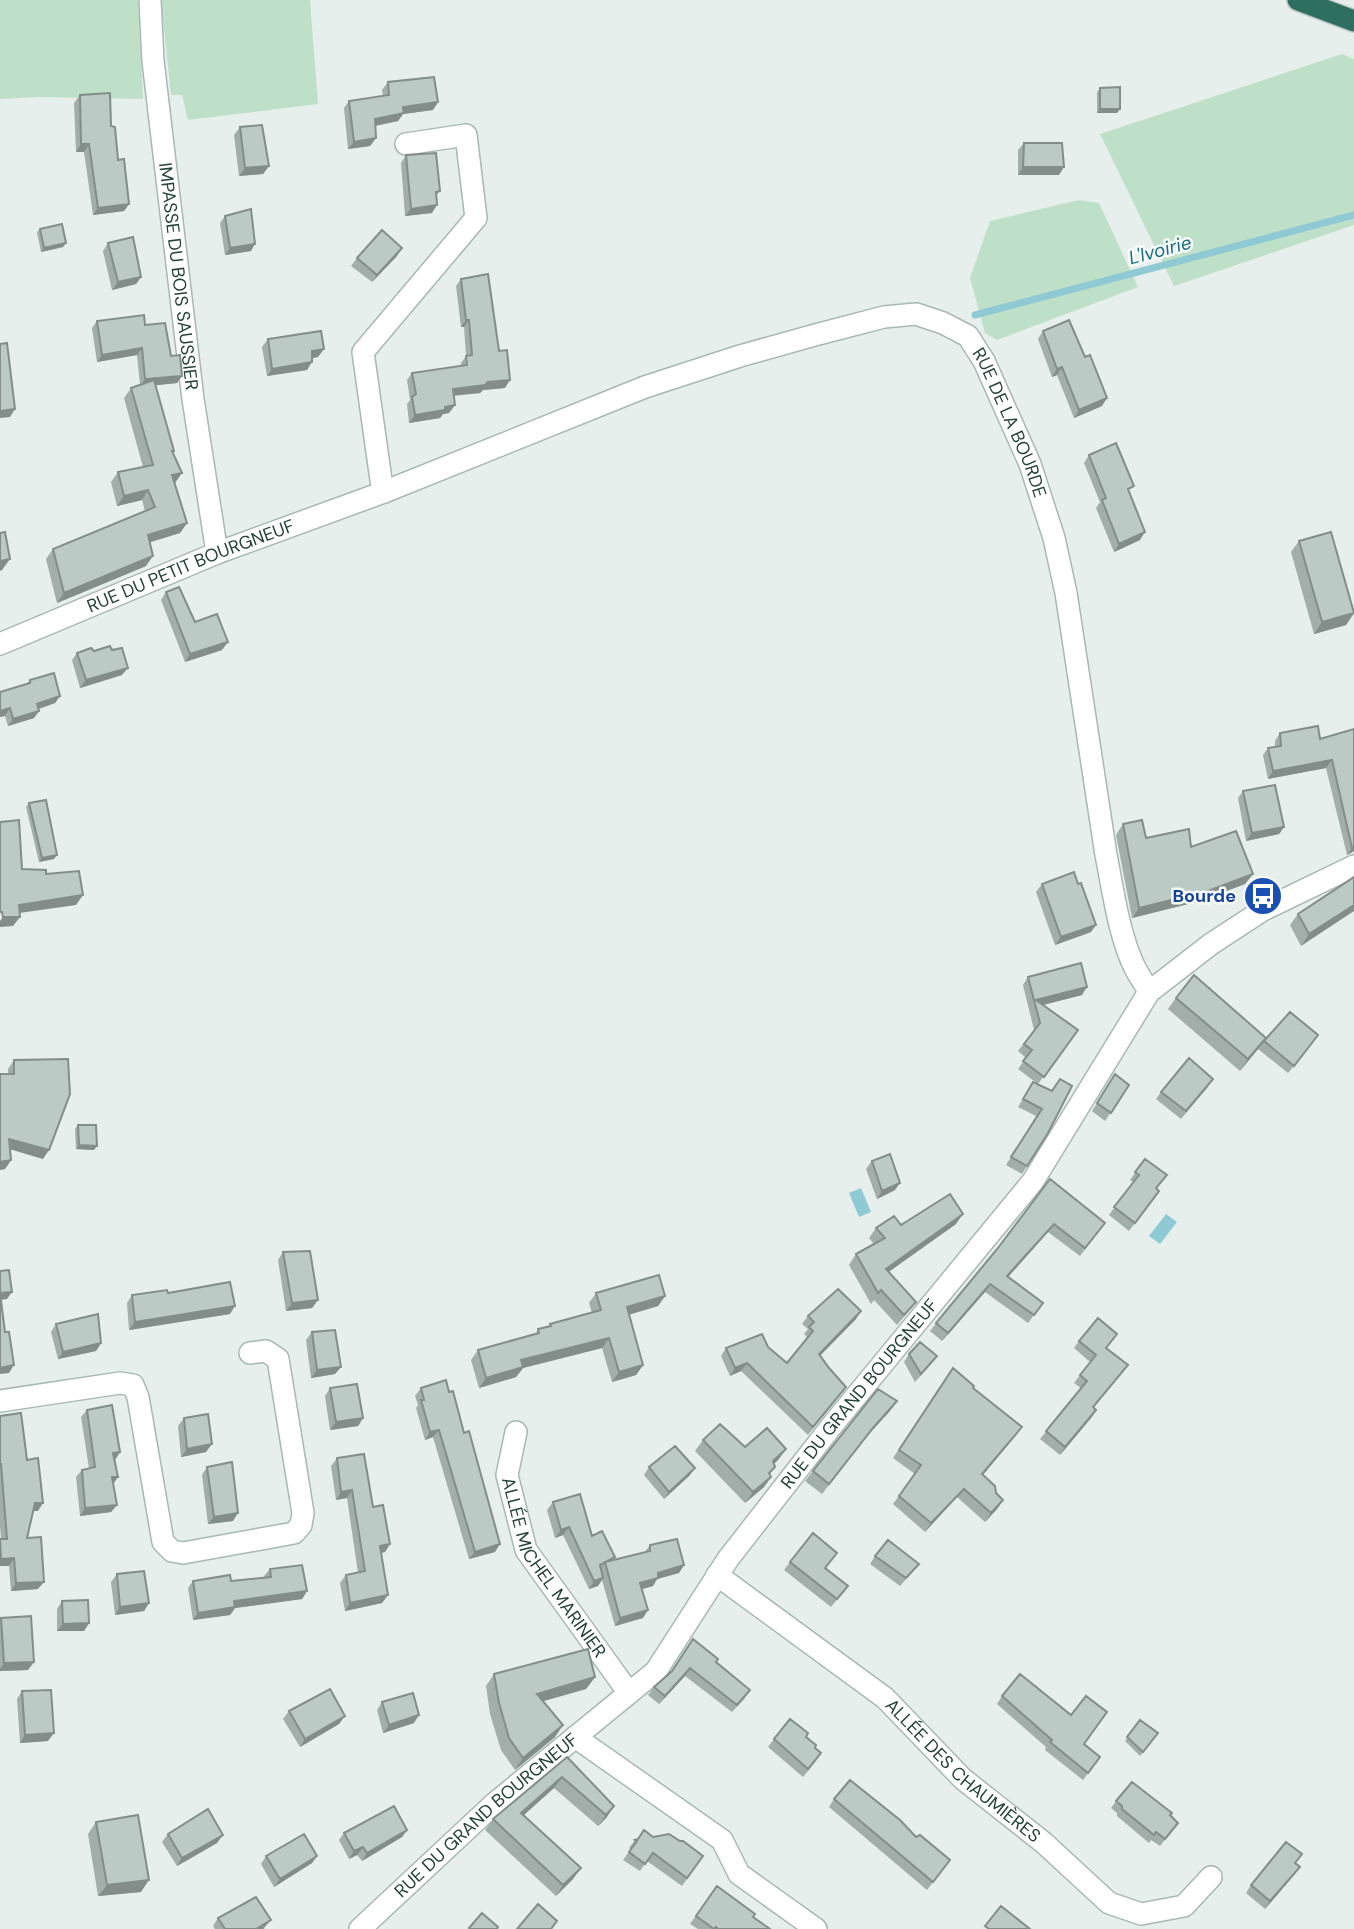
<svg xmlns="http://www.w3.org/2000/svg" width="1354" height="1929" font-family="'DM Sans',sans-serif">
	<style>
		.green { fill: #bfe0c8 }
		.water { fill: #8ec9d4 }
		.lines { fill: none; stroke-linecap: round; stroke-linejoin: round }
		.stream { stroke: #8ec9d4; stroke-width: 7 }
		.street-casing { stroke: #a8b8b2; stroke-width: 24 }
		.highway-casing { stroke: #c2cac8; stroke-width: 24 }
		.street { stroke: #fff; stroke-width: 21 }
		.highway { stroke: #2f6f62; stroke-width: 21 }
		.wall { fill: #a1aea9 }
		.shaded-wall { fill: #838d89 }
		.building { fill: #bbcac4; stroke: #838d89; stroke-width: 2 }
		.labels { text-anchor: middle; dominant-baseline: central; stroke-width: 5; stroke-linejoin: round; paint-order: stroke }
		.street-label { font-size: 18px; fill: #24423a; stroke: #f7fbf9 }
		.transit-label { font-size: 18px; font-weight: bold; fill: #164399; stroke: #f7fbf9; text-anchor: end }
		.water-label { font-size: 19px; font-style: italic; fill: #1c6f80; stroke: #f7fbf9 }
	</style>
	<rect width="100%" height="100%" fill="#e6efeb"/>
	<path class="green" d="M0 0H138L143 99 39 97 0 99Z
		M161 0H310L318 104 188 120 182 95H171Z
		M1342 54 1354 59V225L1174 286 1100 134Z
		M1079 200 1099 203 1138 287 997 340 985 333 970 278 990 221Z"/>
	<path class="water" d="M861 1188 871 1212 859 1217 849 1193Z
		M1166 1214 1177 1222 1160 1244 1149 1236Z"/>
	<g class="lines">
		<path class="stream" d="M975 315 1354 215"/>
		<defs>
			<g id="street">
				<path id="s1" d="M150 0 153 61 193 399 217 553"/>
				<path d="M384 492 381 480 363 352 476 218 466 135 406 144"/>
				<path id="s2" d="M0 644 217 553 384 492 645 387 740 356 815 335 884 317 916 314 943 323 968 336 984 361 1030 464 1054 538 1066 593 1106 855C1113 890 1119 936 1135 968 1139 976 1145 984 1149 992"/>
				<path d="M0 1401 120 1383 133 1385 138 1397 163 1542 172 1551 183 1553 294 1533 301 1525 303 1513 278 1359 266 1351 250 1353"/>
				<path id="s3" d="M516 1432 507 1475 526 1550 629 1693"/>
				<path id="s4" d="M717 1575 885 1698 963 1779 1044 1843 1109 1903 1141 1914 1184 1906 1211 1877"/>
				<path d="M575 1737 722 1840 739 1874 816 1929"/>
				<path id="s5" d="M360 1929 495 1803 656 1671 728 1559 834 1423 1033 1181 1149 992 1211 944 1263 910 1354 866"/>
			</g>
			<path id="highway" d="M1298 0 1354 21"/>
		</defs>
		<use href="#street" class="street-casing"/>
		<use href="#highway" class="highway-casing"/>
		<use href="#street" class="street"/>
		<use href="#highway" class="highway"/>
	</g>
	<path class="wall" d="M388 82 438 102 433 110 403 114 398 121 375 126 376 138 370 146 348 149 344 108 349 101 383 96 382 90Z
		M1100 88 1120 109 1117 113H1097V92Z
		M80 95 111 126 129 204 124 211 93 215 84 152H76L74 103Z
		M240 127 269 166 263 174 239 176 234 135Z
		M1024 143 1059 175H1018V150Z
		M406 155 440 191 436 196 432 213 405 216 401 163Z
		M225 216 251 251 225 255 220 223Z
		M40 229 66 243 63 247 41 252 37 232Z
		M108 243 141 277 136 284 112 290 103 251Z
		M397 256 372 282 351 266 357 258Z
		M461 279 505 388 483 390 480 393 454 396 455 405 449 413 443 414 440 418 409 423 407 404 410 400 407 380 412 373 461 366V363L466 356 464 327H461L456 286Z
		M97 321 145 325 171 356 182 376 177 383 155 385 173 452 175 483 187 523 180 533 150 542 146 566 57 603 46 559 53 549 145 511 142 500 117 506 111 482 118 472 143 467 124 398 131 388 140 385 137 355 97 362 92 328Z
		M1043 331 1085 357 1102 406 1074 418 1057 375 1052 377 1038 339Z
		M268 339 318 357 312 358 307 370 267 376 262 347Z
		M1089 455 1129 492 1140 540 1114 552 1096 508 1100 502 1084 463Z
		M1299 541 1354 613 1346 625 1314 634 1291 552Z
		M166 592 195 622 222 650 185 662 161 600Z
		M94 651 122 675 80 688 72 660 77 653Z
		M30 680 60 696 55 703 39 709V711L34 718 8 726 5 716 0 717Z
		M1354 729V851L1347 855 1326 768 1268 779 1263 755 1268 748 1275 747V741L1280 733 1320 739Z
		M1243 791 1284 827 1279 834 1246 841 1238 798Z
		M29 803 54 859 39 862 26 807Z
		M1123 824 1146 838 1191 847 1253 874 1245 884 1200 901 1132 918 1116 835Z
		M1354 877 1301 946 1290 925 1298 914Z
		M1042 884 1091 932 1055 945 1036 892Z
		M1028 977 1082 995 1043 1005 1078 1030 1038 1084 1052 1091 1027 1166 1022 1174 1006 1165 1036 1116 1018 1107 1033 1082 1038 1084 1018 1069 1026 1058 1018 1051 1034 1030 1023 985Z
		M1176 998 1264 1041 1313 1043 1288 1073 1258 1049 1240 1071 1168 1009Z
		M14 1060 43 1159 10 1149 11 1160 5 1169 0 1170V1074H8V1069Z
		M1110 1082 1129 1085 1105 1121 1092 1111Z
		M1208 1087 1181 1119 1156 1099 1161 1092Z
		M78 1125 94 1150 76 1149 75 1129Z
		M1145 1159 1156 1189 1159 1191 1129 1231 1109 1215 1133 1182 1130 1180Z
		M872 1161 895 1190 877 1199 866 1169Z
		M1050 1179 1105 1223 1080 1256 1048 1232 1008 1276 1043 1303 1028 1323 985 1292 942 1341 930 1331 998 1248Z
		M956 1224 889 1272 908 1312 897 1325 874 1300 871 1304 849 1265 856 1254 874 1244 869 1238 876 1228 901 1225Z
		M283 1252 318 1300 312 1308 286 1311 278 1260Z
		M168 1293 230 1314 129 1330 127 1303 132 1295Z
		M596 1293 665 1296 658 1306 629 1315 643 1365 636 1375 612 1382 602 1348 523 1368 516 1377 479 1388 471 1360 478 1350 535 1335 538 1329 549 1326 550 1324 592 1313 589 1303Z
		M808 1316 856 1319 820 1355 829 1368 846 1387 808 1435 741 1371 730 1376 721 1356 726 1348 768 1347 787 1363 808 1338 804 1334 808 1329 802 1324Z
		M56 1324 101 1343 96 1351 58 1359 51 1332Z
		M312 1332 341 1367 335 1374 311 1378 306 1340Z
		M1079 1341 1111 1342 1106 1348 1128 1365 1093 1407 1096 1410 1091 1418 1060 1455 1040 1439 1081 1388 1074 1383 1090 1362 1074 1348Z
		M909 1354 931 1364 915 1382 904 1362Z
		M953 1368 973 1388 1016 1435 983 1475 1003 1500 997 1509 985 1522 957 1497 925 1532 893 1504 915 1474 893 1458Z
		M330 1388 363 1418 358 1426 330 1430 325 1396Z
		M421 1388 495 1552 469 1559 433 1437 425 1440 416 1408 418 1405 415 1396Z
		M897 1401 889 1412 865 1438 822 1494 805 1481 813 1471Z
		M87 1410 120 1452 115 1460 118 1477 113 1484 117 1505 111 1512 80 1516 76 1477 82 1470 89 1468 81 1417Z
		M0 1416 27 1460 38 1511H33L27 1538 38 1589 11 1591 9 1566H0V1539H1L0 1526Z
		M184 1418 206 1452 181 1457 178 1426Z
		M703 1440 745 1447 786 1449 778 1460 774 1464 775 1467 770 1474 771 1477 764 1487 745 1503 695 1451Z
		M337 1458 373 1507 390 1544 385 1552 381 1553 388 1595 382 1603 345 1611 340 1583 346 1575 358 1573 347 1498 336 1500 331 1466Z
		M207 1467 233 1521 208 1524 202 1475Z
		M649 1467 695 1468 689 1476 664 1499 644 1475Z
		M553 1502 592 1536 613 1560 645 1552 650 1545 684 1565 679 1573 657 1579 653 1586 642 1589 643 1618 615 1626 602 1580 598 1586 589 1589 563 1535 555 1538 547 1510Z
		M875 1556 919 1564 900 1586 870 1564Z
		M832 1560 826 1568 848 1586 831 1607 784 1570 790 1562Z
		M270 1569 307 1591 302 1599 235 1608 230 1615 193 1620 188 1588 193 1581H231L265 1578 264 1576Z
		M117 1574 149 1603 144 1611 115 1615 111 1582Z
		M62 1601 89 1623 84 1631H57V1609Z
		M1 1618 28 1670 0 1671V1619Z
		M716 1662 745 1698 732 1712 685 1676 659 1704 648 1695 654 1687 671 1672Z
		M494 1674 595 1677 586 1689 544 1701 555 1737 515 1770 501 1750 490 1714 486 1686Z
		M22 1691 48 1741 20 1743 17 1699Z
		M1002 1696 1084 1744 1100 1757 1083 1780 1045 1750 1046 1747 997 1704Z
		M382 1702 414 1723 383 1733 377 1710Z
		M289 1711 339 1724 300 1747 283 1719Z
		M1140 1720 1158 1733 1140 1756 1125 1741Z
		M774 1739 815 1748 816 1761 803 1777 768 1747Z
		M567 1757 607 1817 598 1826 554 1788 523 1815 573 1879 556 1896 485 1830 493 1819Z
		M834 1799 916 1837 950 1860 927 1890 829 1807Z
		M1116 1801 1170 1815 1178 1823 1160 1846 1151 1840 1149 1843 1117 1816V1813L1111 1808Z
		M96 1822 141 1892 98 1896 88 1834Z
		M407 1830 402 1837 362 1861 357 1855 349 1859 339 1840 344 1833Z
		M168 1834 217 1843 177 1866 162 1842Z
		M653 1837 703 1856 682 1886 647 1861 640 1871 623 1860 631 1849 629 1848 635 1840Z
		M266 1856H317L312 1863 274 1887 261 1864Z
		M1296 1863 1294 1875 1265 1909 1246 1893 1251 1885Z
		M717 1886 753 1917 770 1929H698L690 1924Z
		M218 1918 265 1928 263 1929H215L213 1926Z"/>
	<path class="shaded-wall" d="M438 102 433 110 403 114 398 121 369 127 375 119 403 107Z
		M1100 109H1120L1117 113H1097Z
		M376 138 370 146 348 149 354 142Z
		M81 144H89L84 152H76Z
		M269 166 263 174 239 176 245 168Z
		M1023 167H1064L1059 175H1018Z
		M129 204 124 211 93 215 98 208Z
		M437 205 432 213 405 216 411 209Z
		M66 243 63 247 41 252 44 248Z
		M255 244 251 251 225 255 230 248Z
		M402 248 397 256 372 282 377 275Z
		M141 277 136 284 112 290 118 282Z
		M466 320H469L464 327H461Z
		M142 348 137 355 97 362 102 355Z
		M324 349 318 357 307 359 312 351Z
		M312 362 307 370 267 376 272 369Z
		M1062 367 1057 375 1052 377 1057 369Z
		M182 376 177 383 140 387 145 379Z
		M510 380 505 388 483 390 480 393 447 396 453 389 488 382Z
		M1107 398 1102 406 1074 418 1079 410Z
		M455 405 449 413 443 414 440 418 409 423 415 415Z
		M15 409 10 417 0 418V411Z
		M182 473 175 483 172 475Z
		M148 490 142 500 117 506 124 496Z
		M187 523 180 533 141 545 148 535Z
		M1145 532 1140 540 1114 552 1119 544Z
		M153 556 146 566 57 603 64 593Z
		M10 559 2 570 0 571V561Z
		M1354 613 1346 625 1314 634 1322 622Z
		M228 642 222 650 185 662 190 654Z
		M128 668 122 675 80 688 86 680Z
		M60 696 55 703 32 711 37 704Z
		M10 708 5 716 0 717V711Z
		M39 711 34 718 8 726 13 719Z
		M1332 760 1326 768 1268 779 1273 771Z
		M1284 827 1279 834 1246 841 1252 833Z
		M1354 847V851L1347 855 1352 848Z
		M57 855 54 859 39 862 42 858Z
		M1253 874 1245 884 1200 901 1132 918 1139 908Z
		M83 895 76 905 12 914 19 905Z
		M1354 905V911L1301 946 1309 934Z
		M3 917H20L13 926 0 927V921Z
		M1096 925 1091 932 1055 945 1061 937Z
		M1087 987 1082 995 1035 1007 1036 1000Z
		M1266 1038 1258 1049 1240 1071 1248 1059Z
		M9 1139 49 1150 43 1159 3 1147Z
		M79 1145 97 1146 94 1150 76 1149Z
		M11 1160 5 1169 0 1170V1162Z
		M900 1183 895 1190 877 1199 882 1191Z
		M963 1214 956 1224 878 1279 886 1269Z
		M1054 1224 1048 1232 1002 1284 1007 1276Z
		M990 1284 985 1292 942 1341 948 1333Z
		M12 1292 7 1299 0 1300V1293Z
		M665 1296 658 1306 620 1317 627 1307Z
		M318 1300 312 1308 286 1311 292 1303Z
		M235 1306 230 1314 129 1330 135 1322Z
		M861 1311 856 1319 814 1362 819 1354Z
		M609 1338 602 1348 523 1368 516 1377 479 1388 486 1378 521 1360Z
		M101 1343 96 1351 58 1359 63 1352Z
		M747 1363 741 1371 730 1376 735 1368Z
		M14 1365 9 1373 0 1374V1368Z
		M643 1365 636 1375 612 1382 619 1372Z
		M341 1367 335 1374 311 1378 317 1370Z
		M897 1401 889 1412 865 1438 822 1494 873 1428Z
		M1096 1410 1091 1418 1060 1455 1065 1447Z
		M363 1418 358 1426 330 1430 336 1422Z
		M1022 1427 1016 1435 976 1483 982 1474Z
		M439 1430 433 1437 425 1440 430 1432Z
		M212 1444 206 1452 181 1457 187 1449Z
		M786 1449 778 1460 765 1472 773 1461Z
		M120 1452 115 1460 113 1453Z
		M695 1468 689 1476 664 1499 669 1492Z
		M112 1477H118L113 1484Z
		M771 1477 764 1487 745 1503 753 1492Z
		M964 1489 957 1497 925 1532 931 1523Z
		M352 1490 347 1498 336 1500 341 1492Z
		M1003 1500 997 1509 985 1522 991 1513Z
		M35 1503H43L38 1511H29Z
		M117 1505 111 1512 80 1516 85 1508Z
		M238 1513 233 1521 208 1524 214 1517Z
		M569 1527 563 1535 555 1538 561 1530Z
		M390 1544 385 1552 374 1554 380 1546Z
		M500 1544 495 1552 469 1559 475 1552Z
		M14 1558 9 1566H0V1560L1 1559Z
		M684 1565 679 1573 657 1579 653 1586 635 1591 640 1583 658 1573Z
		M603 1578 598 1586 589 1589 594 1581Z
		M44 1582 38 1589 11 1591 16 1583Z
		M307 1591 302 1599 235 1608 230 1615 193 1620 198 1613 234 1601Z
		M388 1595 382 1603 345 1611 350 1603Z
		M149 1603 144 1611 115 1615 120 1607Z
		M648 1610 643 1618 615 1626 620 1618Z
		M89 1623 84 1631H57L63 1624Z
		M34 1662 28 1670 0 1671V1669L4 1663Z
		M690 1668 685 1676 659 1704 665 1696Z
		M595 1677 586 1689 529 1705 537 1694Z
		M419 1715 414 1723 383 1733 389 1725Z
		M345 1716 339 1724 300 1747 305 1739Z
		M563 1725 555 1737 515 1770 523 1758Z
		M54 1733 48 1741 20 1743 25 1735Z
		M562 1777 554 1788 514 1824 521 1813Z
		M614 1806 607 1817 598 1826 606 1815Z
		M407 1830 402 1837 362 1861 367 1853Z
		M223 1835 217 1843 177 1866 182 1858Z
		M363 1847 357 1855 349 1859 354 1851Z
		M317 1856 312 1863 274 1887 280 1879Z
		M1300 1867 1294 1875 1265 1909 1270 1901Z
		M581 1868 573 1879 556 1896 563 1885Z
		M149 1880 141 1892 98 1896 107 1885Z
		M271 1920 263 1929H256Z"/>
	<path class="building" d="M434 77 438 102 403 107 404 113 375 119 376 138 354 142 349 101 389 95 388 82Z
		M1120 87V109H1100V88Z
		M110 93 111 126 115 127 118 160 124 159 129 204 98 208 89 144H81L80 95Z
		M262 125 269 166 245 168 240 127Z
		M1024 143H1062L1064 167H1023Z
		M436 153 440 191 436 192 437 205 411 209 406 155Z
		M251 209 255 244 230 248 225 216Z
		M62 224 66 243 44 248 40 229Z
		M382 230 402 248 377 275 357 258Z
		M133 237 141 277 118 282 108 243Z
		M488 274 499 351 507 350 510 380 488 382 485 385 453 389 455 405 445 407V410L415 415 412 397 416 394 412 373 467 365 466 356 472 355 469 320H466L461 279Z
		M144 315 145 325 165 323 171 356 180 355 182 376 145 379 142 348 102 355 97 321Z
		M1069 320 1085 357 1090 355 1107 398 1079 410 1062 367 1057 369 1043 331Z
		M321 331 324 349 312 351V362L272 369 268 339Z
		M7 343 15 409 0 411V344Z
		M154 380 174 451H172L182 473 172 475 187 523 148 535 153 556 64 593 53 549 155 507 148 490 124 496 118 472 153 465 131 388Z
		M1116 443 1134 486 1128 489 1145 532 1119 544 1102 500 1106 498 1089 455Z
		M5 532 10 559 0 561V533Z
		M1331 532 1354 613 1322 622 1299 541Z
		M179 587 195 622 217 614 228 642 190 654 166 592Z
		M110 646 112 650 122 648 128 668 86 680 77 653 91 648 94 651Z
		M54 673 60 696 37 704 39 711 13 719 10 708 0 711V692L30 683V680Z
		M1318 726 1320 739 1354 729V847L1352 848 1332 760 1273 771 1268 748 1281 746 1280 733Z
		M1275 785 1284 827 1252 833 1243 791Z
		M46 800 57 855 42 858 29 803Z
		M19 820 22 869 46 870V874L79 871 83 895 19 905 20 917H3L2 912H0V822Z
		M1142 820 1146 838 1189 829 1191 847 1236 831 1253 874 1208 891 1139 908 1123 824Z
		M1074 872 1078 884 1081 883 1096 925 1061 937 1042 884Z
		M1354 877V905L1309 934 1298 914Z
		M1081 963 1087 987 1036 1000 1078 1030 1044 1077 1023 1061 1032 1050 1024 1044 1040 1023 1028 977Z
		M1194 975 1266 1038 1248 1059 1176 998Z
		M1290 1012 1318 1035 1294 1066 1264 1041Z
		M1189 1058 1213 1079 1186 1111 1161 1092Z
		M68 1059 70 1094 49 1150 9 1139 11 1160 0 1162V1074H14V1060Z
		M1115 1074 1129 1085 1111 1113 1097 1103Z
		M1060 1079 1072 1086 1048 1133 1027 1166 1011 1157 1042 1109 1023 1099 1033 1082 1052 1091Z
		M78 1125H96L97 1146 79 1145Z
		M890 1154 900 1183 882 1191 872 1161Z
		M1145 1159 1167 1175 1156 1188 1159 1191 1135 1223 1114 1207 1139 1175 1135 1172Z
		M1050 1179 1105 1223 1085 1248 1054 1224 1007 1276 1043 1303 1034 1315 990 1284 948 1333 936 1323 998 1248Z
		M950 1194 963 1214 886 1269 916 1302 904 1315 881 1290 878 1293 856 1254 885 1238 876 1228 894 1216 901 1225Z
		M310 1251 318 1300 292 1303 283 1252Z
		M9 1270 12 1292 0 1293 5 1332H9L14 1365 0 1368V1271Z
		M659 1275 665 1296 627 1307 643 1365 619 1372 609 1338 521 1360 523 1367 486 1378 478 1350 539 1333 538 1329 551 1326 550 1324 601 1310 596 1293Z
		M230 1282 235 1306 135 1322 132 1295 167 1290 168 1293Z
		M838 1289 861 1311 819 1354 829 1368 846 1387 813 1427 747 1363 735 1368 726 1348 762 1334 768 1347 787 1363 813 1331 809 1327 814 1322 808 1316Z
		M98 1314 101 1343 63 1352 56 1324Z
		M1098 1318 1117 1334 1106 1348 1128 1365 1093 1407 1096 1410 1065 1447 1046 1431 1087 1381 1080 1375 1096 1355 1079 1341Z
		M335 1330 341 1367 317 1370 312 1332Z
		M920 1342 937 1356 921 1374 909 1354Z
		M953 1368 974 1386 973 1388 1022 1427 982 1474 995 1486 996 1493 1003 1500 991 1513 964 1489 931 1523 899 1496 921 1465 899 1450Z
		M446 1380 449 1392 453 1391 464 1433 469 1431 500 1544 475 1552 439 1430 430 1432 421 1400H424L421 1388Z
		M357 1384 363 1418 336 1422 330 1388Z
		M878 1389 897 1401 873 1428 829 1484 813 1471Z
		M112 1405 120 1452 113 1453 118 1477H112L117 1505 85 1508 82 1470 95 1467 87 1410Z
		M21 1413 27 1460 38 1458 43 1503H35L27 1538 41 1537 44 1582 16 1583 14 1558 1 1559 0 1539H7L1 1464H0V1416Z
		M208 1414 212 1444 187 1449 184 1418Z
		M720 1424 745 1447 767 1428 786 1449 773 1461 775 1467 769 1473 771 1477 753 1492 703 1440Z
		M675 1446 695 1468 669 1492 649 1467Z
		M364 1454 373 1507 383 1505 390 1544 380 1546 388 1595 350 1603 346 1575 365 1571 352 1490 341 1492 337 1458Z
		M232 1462 238 1513 214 1517 207 1467Z
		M580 1494 592 1536 602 1531 615 1557 600 1565 603 1578 594 1581 569 1527 561 1530 553 1502Z
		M813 1533 837 1553 825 1568 848 1586 837 1599 790 1562Z
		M677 1539 684 1565 658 1573V1578L640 1583 648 1610 620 1618 605 1562 650 1551V1545Z
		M888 1540 919 1564 906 1578 875 1556Z
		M302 1565 307 1591 234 1601 235 1607 198 1613 193 1581 230 1575 231 1581 271 1577 270 1569Z
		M144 1571 149 1603 120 1607 117 1574Z
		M88 1600 89 1623 63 1624 62 1601Z
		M31 1616 34 1662 4 1663 1 1618Z
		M693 1639 718 1659 716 1662 750 1690 737 1705 690 1668 665 1696 654 1687 672 1671Z
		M588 1649 595 1677 537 1694 563 1725 523 1758 509 1738 499 1703 494 1674Z
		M1020 1674 1071 1715 1086 1696 1107 1712 1084 1744 1100 1757 1088 1773 1050 1742 1052 1740 1002 1696Z
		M330 1689 345 1716 305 1739 289 1711Z
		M51 1690 54 1733 25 1735 22 1691Z
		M413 1693 419 1715 389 1725 382 1702Z
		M790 1719 808 1733 806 1737 816 1745 815 1748 821 1753 808 1769 774 1739Z
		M1140 1720 1158 1733 1143 1752 1127 1737Z
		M567 1757 614 1806 606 1815 562 1777 521 1813 581 1868 563 1885 493 1819Z
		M850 1780 900 1820 916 1837 920 1835 950 1860 933 1882 834 1799Z
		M1132 1782 1172 1813 1170 1815 1178 1823 1165 1839 1156 1832 1154 1835 1122 1809V1806L1116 1801Z
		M394 1806 407 1830 367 1853 363 1847 354 1851 344 1833Z
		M208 1809 223 1835 182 1858 168 1834Z
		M138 1815 149 1880 107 1885 96 1822Z
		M644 1830 653 1837 669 1834 680 1841H683L703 1856 687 1878 653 1853 645 1864 629 1852 637 1841 635 1840 638 1839Z
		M304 1834 317 1856 280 1879 266 1856Z
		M1286 1842 1302 1854 1295 1863 1300 1867 1270 1901 1251 1885Z
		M717 1886 755 1914 753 1917 770 1929H718L716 1927 714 1929 696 1916Z
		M256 1897 271 1920 256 1929H225L218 1918Z
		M538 1904 557 1921 551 1929H517Z
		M1001 1906 1030 1929H989L985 1926Z
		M482 1913 498 1927 497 1929H471L469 1928Z"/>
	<defs>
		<symbol id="bus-disc" viewBox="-11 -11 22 22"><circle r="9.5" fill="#1a4fb4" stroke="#f7fbf9"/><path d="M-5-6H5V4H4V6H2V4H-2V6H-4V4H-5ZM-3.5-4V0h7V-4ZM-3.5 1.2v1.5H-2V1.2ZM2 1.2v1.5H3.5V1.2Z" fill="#fff"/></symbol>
	</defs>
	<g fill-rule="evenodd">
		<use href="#bus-disc" x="1241" y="874" width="44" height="44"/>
	</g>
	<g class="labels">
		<g class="street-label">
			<text stroke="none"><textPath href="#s1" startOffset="278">IMPASSE DU BOIS SAUSSIER</textPath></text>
			<text stroke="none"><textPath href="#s2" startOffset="1129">RUE DE LA BOURDE</textPath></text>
			<text stroke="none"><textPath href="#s2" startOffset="206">RUE DU PETIT BOURGNEUF</textPath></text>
			<text stroke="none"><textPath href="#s5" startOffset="737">RUE DU GRAND BOURGNEUF</textPath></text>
			<text stroke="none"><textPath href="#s3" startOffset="149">ALLÉE MICHEL MARINIER</textPath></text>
			<text stroke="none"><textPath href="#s4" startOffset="315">ALLÉE DES CHAUMIÈRES</textPath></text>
			<text stroke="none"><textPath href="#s5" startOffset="170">RUE DU GRAND BOURGNEUF</textPath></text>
		</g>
		<g class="transit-label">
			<text x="1236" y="896">Bourde</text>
		</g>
		<g class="water-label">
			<text transform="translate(1160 250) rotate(-15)">L'Ivoirie</text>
		</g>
	</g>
</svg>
